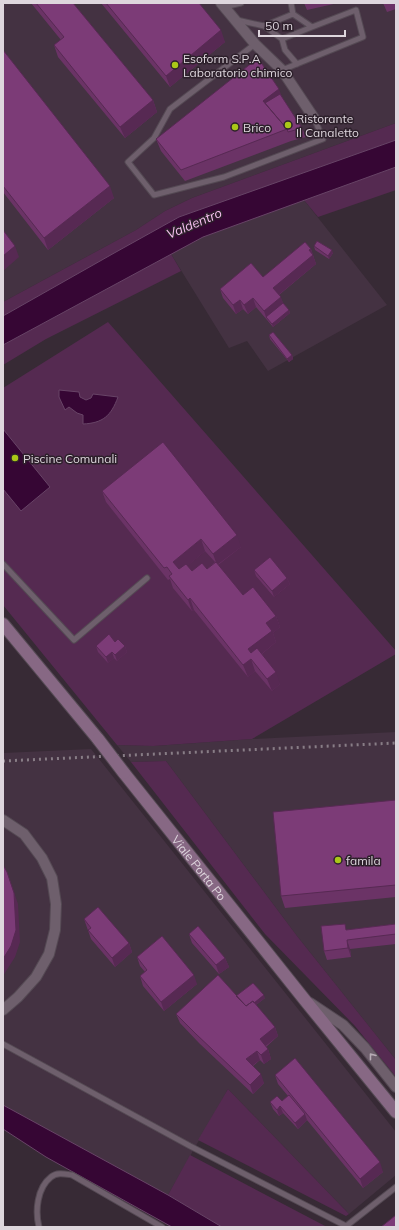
<svg xmlns="http://www.w3.org/2000/svg" width="399" height="1230" font-family="Mulish,sans-serif">
	<style>
		.built { fill: #443242 }
		.green { fill: #552a51 }
		.water { fill: #360634; stroke: #684467 }
		.lines { fill: none; stroke-linecap: round; stroke-linejoin: round }
		.lane-casing { stroke: #544953; stroke-width: 7 }
		.street-casing { stroke: #544953; stroke-width: 12 }
		.secondary-casing { stroke: #544953; stroke-width: 14 }
		.lane { stroke: #6e5f6c; stroke-width: 5 }
		.street { stroke: #6e5f6c; stroke-width: 10 }
		.secondary { stroke: #876884; stroke-width: 12 }
		.rail { stroke: #887d86; stroke-width: 3; stroke-dasharray: 2 4; stroke-linecap: butt }
		.secondary-bridge-casing { stroke: #544953; stroke-width: 14; stroke-linecap: butt }
		.secondary-bridge { stroke: #876884; stroke-width: 12 }
		.wall { fill: #6b3366; fill-rule: evenodd }
		.shaded-wall { fill: #572953 }
		.building { fill: #7c3b77; stroke: #572953 }
		.oneway { stroke: #b7acb5 }
		.poi-dot { fill: #aac718; stroke: #2d202b; stroke-width: 1.5 }
		.labels { text-anchor: middle; dominant-baseline: central; stroke-width: 3; stroke-linejoin: round; paint-order: stroke }
		.poi-label { font-size: 12px; fill: #ded6dd; stroke: #2d202b; text-anchor: start }
		.street-label { font-size: 12px; fill: #ded6dd; stroke: #2d202b }
		.water-label { font-size: 13px; font-style: italic; fill: #f7bff1; stroke: #2d202b }
	</style>
	<rect width="100%" height="100%" fill="#372a35"/>
	<path class="built" d="M3 3H396V123L192 198 165 211 136 230 3 302Z
		M304 200 387 305 268 371 247 341 229 348 171 254 203 237Z
		M396 732V1060L297 936 166 761 131 762 117 745 153 746 252 739Z
		M91 749 396 1132V1175L349 1214 228 1089 168 1195 3 1105V753Z"/>
	<path class="green" d="M396 123V140L179 217 3 316V302L136 230 165 211 192 198Z
		M396 167V190L318 217 304 200Z
		M171 254 181 271 46 339 3 365V345Z
		M108 322 396 651V654L252 739 153 746 117 745 3 605V388Z
		M166 761 297 936 396 1060V1077L355 1026 265 934 131 762Z
		M228 1089 349 1214 346 1216 198 1140Z
		M190 1155 327 1227H222L168 1195Z"/>
	<path class="water" d="M396 140V167L203 237 3 345V316L116 252 179 217Z
		M59 390 79 392 80 397 86 400 91 398 93 394 118 397C111 416 103 423 83 424V415L77 413 69 407 65 410 59 397Z
		M3 429 50 487 21 511 3 489Z
		M3 1105 168 1195 222 1227H172L46 1157 3 1129Z"/>
	<g class="lines">
		<defs>
			<path id="lane" d="M224 7 241 3
				M237 20 264 26 293 14
				M264 26 282 39 312 27
				M282 39 285 50 297 64
				M255 44 170 109 154 138 128 162 154 195 224 177 323 139 314 118
				M282 70 363 37 356 10 312 27 293 14 291 3
				M3 564 74 640 147 578
				M3 1044 190 1146 346 1226
				M39 1227C35 1211 37 1188 51 1177 57 1172 65 1174 72 1175L162 1227
				M345 1227 396 1187"/>
			<path id="street" d="M221 3 255 44 282 70 314 118
				M3 820 24 834 42 858 52 878 56 904 55 930 49 954 36 977 18 997 3 1010
				M310 1003 343 1025 365 1048 396 1087"/>
			<g id="secondary">
				<path d="M3 624 98 739"/>
				<path id="s1" d="M124 773 304 999 396 1112"/>
			</g>
		</defs>
		<use href="#lane" class="lane-casing"/>
		<use href="#street" class="street-casing"/>
		<use href="#secondary" class="secondary-casing"/>
		<use href="#lane" class="lane"/>
		<use href="#street" class="street"/>
		<use href="#secondary" class="secondary"/>
		<path class="rail" d="M3 761 396 743"/>
		<defs>
			<path id="secondary-bridge" d="M98 739 124 773"/>
		</defs>
		<use href="#secondary-bridge" class="secondary-bridge-casing"/>
		<use href="#secondary-bridge" class="secondary-bridge"/>
	</g>
	<path class="wall" d="M31 3H73L153 100 157 112 125 138 58 57 54 45 61 40Z
		M101 3H199L225 42 170 87Z
		M304 3H338L307 10Z
		M383 3H396V9L387 12Z
		M3 50 114 198 48 250 3 192Z
		M281 96 302 128 306 137 291 141 185 181 161 151 156 139Z
		M314 246 333 253 329 259 315 250Z
		M311 249 316 264 279 295 283 303 289 310 290 313 273 327 256 307 248 314 243 309 236 314 223 298 220 289 263 277Z
		M269 335 292 355 293 359 289 362 270 339Z
		M102 491 241 547 218 565 243 595 276 616 280 627 273 633 276 642 262 654 280 684 272 691 255 671 248 677 194 610 192 611 173 588 170 579 168 580 106 502ZM205 551 215 562 207 569 192 571 187 566Z
		M254 570 287 578 290 584 274 597 256 576Z
		M115 642 125 646 127 652 117 661 114 658 108 663 98 652 96 646Z
		M396 800V897L285 908 281 896Z
		M84 919 129 943 132 952 115 967 91 939Z
		M396 924V944L350 949 351 957 327 960 324 951 347 930Z
		M189 934 225 958 229 967 219 974 192 943Z
		M137 957 197 984 164 1011 143 986 140 976 145 972 140 966Z
		M236 996 265 998 256 1005 275 1027 278 1036 266 1047 268 1049 271 1059 264 1064 260 1060 253 1066 264 1083 253 1094 199 1043 180 1023 176 1014Z
		M275 1075 383 1172 363 1188 307 1120 298 1129 283 1113 279 1116 273 1109 270 1102 282 1101 288 1096 278 1084Z"/>
	<path class="shaded-wall" d="M221 30 225 42 170 87 166 76Z
		M279 89 283 100 270 111 263 101Z
		M153 100 157 112 125 138 120 127Z
		M110 186 114 198 48 250 44 238Z
		M15 246 19 257 3 271V256Z
		M311 249 316 264 276 297 273 288Z
		M332 250 333 253 329 259 328 256Z
		M281 297 284 306 266 317 264 311Z
		M253 298 256 307 248 314 244 305Z
		M240 300 243 309 236 314 233 305Z
		M289 310 290 313 273 327 272 324Z
		M292 355 293 359 289 362 287 359Z
		M237 535 241 547 217 565 213 554Z
		M201 539 205 551 178 574 173 562Z
		M287 578 290 584 274 597 272 591Z
		M190 598 194 610 192 611 188 600Z
		M276 616 280 627 273 633 276 642 253 661 248 649 266 623Z
		M125 646 127 652 117 661 115 655Z
		M112 652 114 658 108 663 106 657Z
		M251 659 255 671 248 677 243 665Z
		M276 672 280 684 272 691 267 679Z
		M7 872 18 904 20 942 15 957 3 976V959Z
		M347 940 350 949 351 957 348 948Z
		M129 943 132 952 115 967 112 958Z
		M225 958 229 967 219 974 216 965Z
		M194 975 197 984 164 1011 161 1002Z
		M264 995 265 998 247 1012 246 1009Z
		M275 1027 278 1036 263 1048 260 1039Z
		M268 1049 271 1059 264 1064 261 1055Z
		M257 1051 260 1060 249 1068 246 1059Z
		M261 1074 264 1083 253 1094 250 1085Z
		M280 1106 283 1113 279 1116 277 1110Z
		M305 1114 307 1120 298 1129 295 1123Z
		M380 1162 383 1172 363 1188 360 1179Z"/>
	<path class="building" d="M36 3H73L153 100 120 127 54 45 64 37Z
		M106 3H199L221 30 166 76Z
		M3 50 110 186 44 238 3 186Z
		M258 58 279 89 263 101 287 129 181 170 156 139Z
		M280 94 302 128 288 132 287 129 265 103Z
		M3 230 15 246 3 256Z
		M317 241 332 250 328 256 314 246Z
		M305 242 311 249 309 250 313 255 273 288 281 297 264 311 253 298 244 305 240 300 233 305 220 289 251 263 263 277Z
		M283 303 289 310 272 324 266 317Z
		M273 332 292 355 287 359 269 335Z
		M163 442 237 535 213 554 201 539 173 562 179 569 186 564 192 571 202 563 207 569 216 562 243 595 253 587 276 616 266 623 272 631 248 649 251 653 257 648 276 672 267 679 251 659 243 665 190 598 188 600 169 576 172 574 167 567 164 568 102 491Z
		M270 557 287 578 272 591 254 570Z
		M109 634 115 642 118 639 125 646 115 655 112 652 106 657 96 646Z
		M396 800V885L281 896 273 812Z
		M3 865 7 872 14 893 16 930 11 946 3 959Z
		M98 907 129 943 112 958 88 930 91 928 84 919Z
		M345 924 346 930 396 924V934L347 940 348 948 324 951 321 926Z
		M198 926 225 958 216 965 189 934Z
		M162 936 194 975 161 1002 140 976 147 970 137 957Z
		M218 975 246 1006 253 1001 275 1027 260 1039 268 1049 261 1055 257 1051 246 1059 261 1074 250 1085 196 1034 176 1014Z
		M253 983 264 995 254 1003 253 1001 246 1006 236 996Z
		M295 1058 380 1162 360 1179 275 1075Z
		M289 1095 305 1114 295 1123 280 1106 277 1110 270 1102 277 1096 282 1101Z
		M396 1215V1227H381Z"/>
	<defs><path id="oneway-chevron" d="M-2-3.5L2.5 0L-2 3.5" fill="none" stroke-width="1.6" stroke-linecap="round" stroke-linejoin="round"/></defs>
	<use class="oneway" href="#oneway-chevron" transform="translate(372 1056) rotate(-128)"/>
	<g class="poi-dot">
		<circle cx="175" cy="65" r="4"/>
		<circle cx="288" cy="125" r="4"/>
		<circle cx="235" cy="127" r="4"/>
		<circle cx="15" cy="458" r="4"/>
		<circle cx="338" cy="860" r="4"/>
	</g>
	<g class="labels">
		<g class="poi-label">
			<text x="183" y="58">Esoform S.P.A<tspan x="183" dy="14">Laboratorio chimico</tspan></text>
			<text x="296" y="118">Ristorante<tspan x="296" dy="14">Il Canaletto</tspan></text>
			<text x="243" y="127">Brico</text>
			<text x="23" y="458">Piscine Comunali</text>
			<text x="346" y="860">famila</text>
		</g>
		<g class="street-label">
			<text stroke="none"><textPath href="#s1" startOffset="121">Viale Porta Po</textPath></text>
		</g>
		<g class="water-label">
			<text transform="translate(194 223) rotate(-23)">Valdentro</text>
		</g>
	</g>
	<rect width="399" height="1230" fill="none" stroke="#ded6dd" stroke-width="8"/>
	<path d="M259 30v6h86v-6" fill="none" stroke="#ded6dd" stroke-width="2"/>
	<text x="265" y="30" font-size="12" fill="#ded6dd" stroke="#2d202b" stroke-width="3" paint-order="stroke">50 m</text>
</svg>
